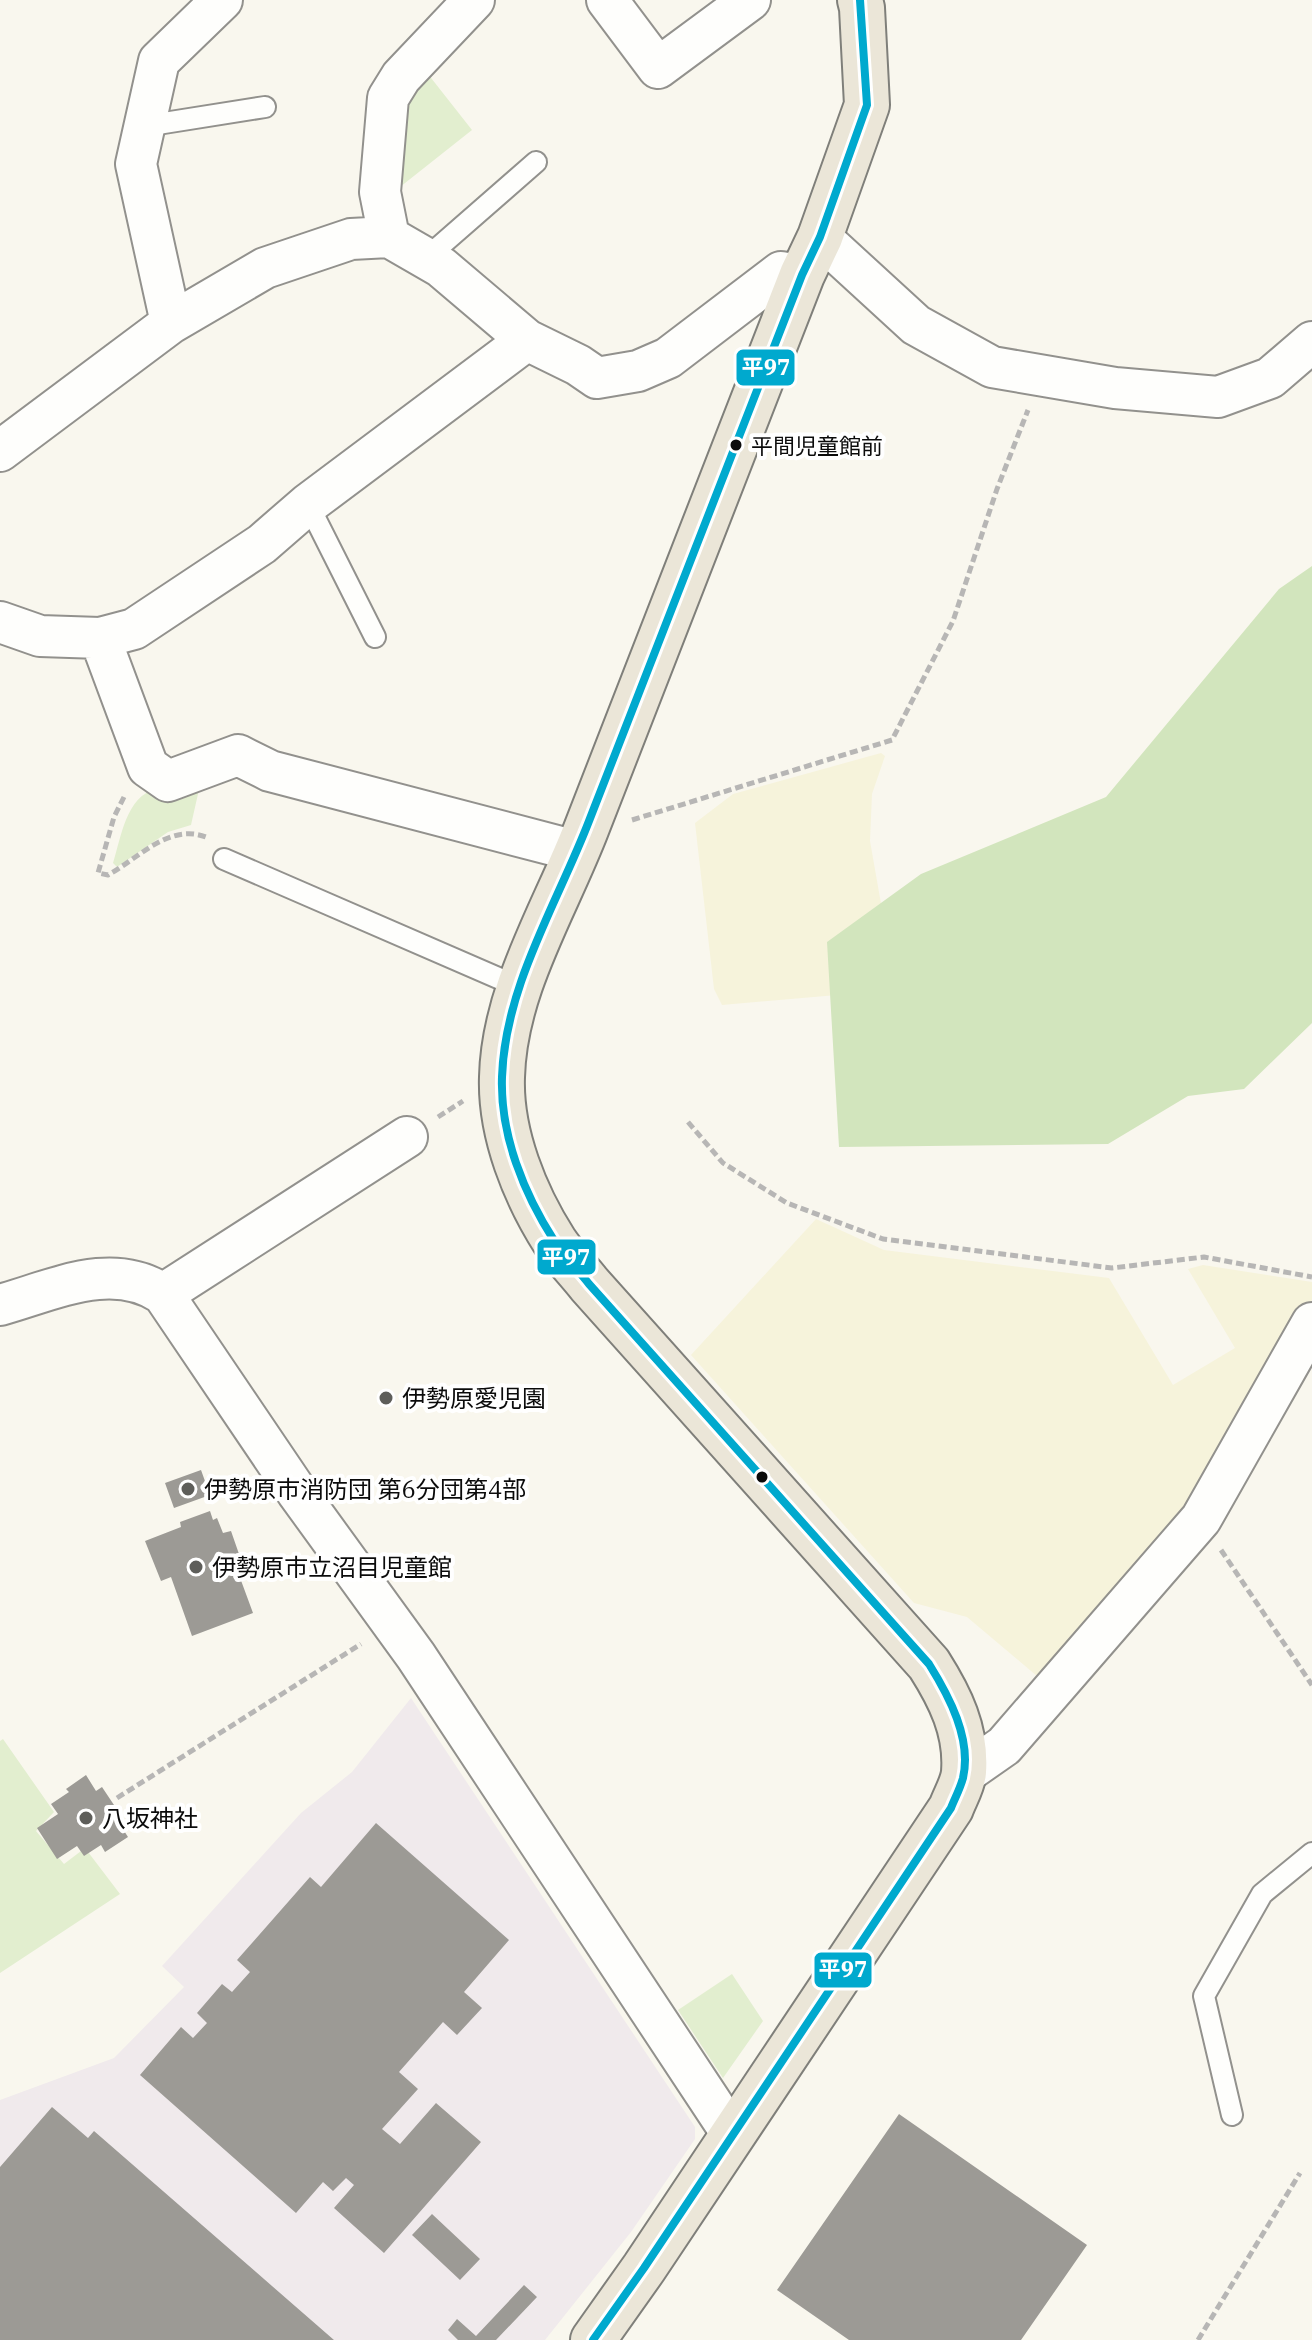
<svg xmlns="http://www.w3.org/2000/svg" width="1312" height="2340" font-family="'IBM Plex Serif','Noto Sans JP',serif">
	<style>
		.industrial { fill: #f0eaec }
		.farmland { fill: #f6f3db }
		.green { fill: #e2eecf }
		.forest { fill: #d2e5bd }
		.building { fill: #9c9a95 }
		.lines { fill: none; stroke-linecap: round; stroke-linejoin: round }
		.service-casing { stroke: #92918d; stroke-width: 24 }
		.minor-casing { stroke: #92918d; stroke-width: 44 }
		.primary-casing { stroke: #7f7f7a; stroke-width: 48 }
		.path { stroke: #b7b6b5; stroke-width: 5; stroke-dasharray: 8 4; stroke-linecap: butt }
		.service { stroke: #fefefc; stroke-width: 20 }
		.minor { stroke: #fefefc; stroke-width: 40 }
		.primary { stroke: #ebe6d8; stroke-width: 44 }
		.bus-1-casing { stroke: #fff; stroke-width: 14 }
		.bus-1 { stroke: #00a9ce; stroke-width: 8 }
		.bus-dot { fill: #0b0b0b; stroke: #fff; stroke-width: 3 }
		.poi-dot { fill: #5e5e5a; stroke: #fff; stroke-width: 3 }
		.labels { text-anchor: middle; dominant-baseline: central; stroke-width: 8; stroke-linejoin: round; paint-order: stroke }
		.bus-label { font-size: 22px; fill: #0b0b0b; stroke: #fff; text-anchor: start }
		.poi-label { font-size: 24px; fill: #0b0b0b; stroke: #fff; text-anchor: start }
		.line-badge { stroke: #fff; stroke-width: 3 }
		.badge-label { font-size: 22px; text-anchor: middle; font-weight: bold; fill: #fff }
	</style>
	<rect width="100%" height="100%" fill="#f9f7ee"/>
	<path class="industrial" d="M411 1698 695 2127V2139L631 2232 545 2340H0V2100L114 2058 184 1987 162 1966 301 1813 352 1772Z"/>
	<path class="farmland" d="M881 753 885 756 872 794 870 841 893 972 883 991 722 1005 714 989 695 823 733 794Z
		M816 1219 884 1250 1109 1278 1173 1385 1235 1348 1188 1269 1203 1265 1312 1282V1300L1228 1455 1044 1682 967 1617 914 1603 691 1355Z"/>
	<path class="green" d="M424 69 472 130 400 187 393 95Z
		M200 785 191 825 168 832 117 867 113 863C121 838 126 796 156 789 170 786 186 786 200 785Z
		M3 1739 54 1812 36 1831 64 1864 85 1848 120 1894 0 1973V1741Z
		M732 1974 763 2021 723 2078 678 2010Z"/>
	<path class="forest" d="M1312 566V1023L1244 1089 1188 1096 1108 1144 839 1147 827 942 921 874 1106 797 1279 589Z"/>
	<path class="building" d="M201 1470 210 1495 174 1508 165 1483Z
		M210 1511 213 1520 217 1518 223 1533 231 1531 239 1554 232 1556 253 1613 192 1636 171 1577 161 1581 145 1541 181 1527 180 1522Z
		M86 1775 96 1791 102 1787 122 1817 117 1820 128 1837 105 1852 101 1845 84 1856 77 1846 57 1859 37 1828 58 1814 51 1804 69 1792 66 1789Z
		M376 1823 509 1940 464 1992 482 2008 457 2035 443 2022 399 2072 418 2089 382 2129 400 2144 436 2103 481 2142 384 2253 334 2208 354 2185 346 2178 333 2191 323 2182 296 2213 140 2075 181 2027 193 2038 207 2023 197 2013 222 1984 232 1992 250 1972 237 1960 310 1877 321 1887Z
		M52 2107 88 2138 94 2131 334 2340H0V2167Z
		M899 2114 1087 2245 1021 2340H849L777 2290Z
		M432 2214 480 2259 460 2280 412 2235Z
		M524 2285 537 2297 496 2340H458L448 2330 457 2319 476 2336Z"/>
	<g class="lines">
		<defs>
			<path id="service" d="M145 126 265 107
				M425 259 536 162
				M308 504 375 637
				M224 859 519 987
				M1232 2115 1204 1996 1262 1894 1312 1853"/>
			<path id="minor" d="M607 0 658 68 750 0
				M389 237 441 267 527 340 578 365 597 378 638 371 668 358 781 272 802 275
				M820 237 916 325 992 367 1115 388 1218 397 1270 378 1312 342
				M171 323 136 164 159 61 222 0
				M0 451 171 323 265 268 351 239 389 237 380 192 388 98 401 77 474 0
				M0 622 40 636 100 638 134 629 262 544 308 504 527 340
				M100 638 148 767 168 781 238 755 270 771 576 851
				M163 1294 407 1137
				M0 1305C54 1290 112 1260 163 1294L297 1492 416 1656 732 2134
				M964 1774 1004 1746 1201 1519 1312 1323"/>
			<path id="primary" d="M593 2340 644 2268 951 1808C955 1797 963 1784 964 1772 967 1731 950 1697 929 1664L589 1284C578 1270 565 1257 555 1242 525 1195 500 1134 502 1077 504 989 556 908 587 827 659 643 730 459 802 275L820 237 867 105 862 8 860 0"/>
		</defs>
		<use href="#service" class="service-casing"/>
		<use href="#minor" class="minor-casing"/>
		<use href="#primary" class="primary-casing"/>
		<path class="path" d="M124 797 114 817 98 873 108 875C139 858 169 823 206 837
			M632 820 892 740 953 621 997 489 1028 410
			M438 1117 463 1101
			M688 1122 723 1163 787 1203 883 1239 1112 1268 1204 1257 1312 1277
			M1221 1550 1312 1685
			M117 1798 361 1644
			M1198 2340 1300 2173"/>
		<use href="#service" class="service"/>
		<use href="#minor" class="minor"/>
		<use href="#primary" class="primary"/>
		<defs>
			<path id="bus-1" d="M593 2340 644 2268 951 1808C955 1798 960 1789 963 1778 972 1739 949 1696 929 1664L589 1284C578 1270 565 1257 555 1242 524 1194 500 1135 502 1077 505 986 557 904 589 821 660 639 731 457 802 275L820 237 867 105 860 0"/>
		</defs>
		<use href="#bus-1" class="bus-1-casing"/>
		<use href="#bus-1" class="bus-1"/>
	</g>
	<g class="bus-dot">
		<circle cx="736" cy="445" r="7"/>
		<circle cx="762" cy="1477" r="7"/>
	</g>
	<g class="poi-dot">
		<circle cx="386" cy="1398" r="8"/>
		<circle cx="188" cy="1489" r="8"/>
		<circle cx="196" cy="1567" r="8"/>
		<circle cx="86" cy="1818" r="8"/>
	</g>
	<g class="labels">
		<g class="bus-label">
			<text x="751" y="445">平間児童館前</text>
		</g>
		<g class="poi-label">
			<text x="402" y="1398">伊勢原愛児園</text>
			<text x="204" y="1489">伊勢原市消防団 第6分団第4部</text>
			<text x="212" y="1567">伊勢原市立沼目児童館</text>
			<text x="102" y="1818">八坂神社</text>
		</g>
	</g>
	<g class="line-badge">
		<rect x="735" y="348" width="61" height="39" rx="8" fill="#00a9ce"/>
		<rect x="536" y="1238" width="61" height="38" rx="8" fill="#00a9ce"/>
		<rect x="813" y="1951" width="60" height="38" rx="8" fill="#00a9ce"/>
	</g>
	<g class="badge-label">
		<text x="766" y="375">平97</text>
		<text x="566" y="1265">平97</text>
		<text x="843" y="1977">平97</text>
	</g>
</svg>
